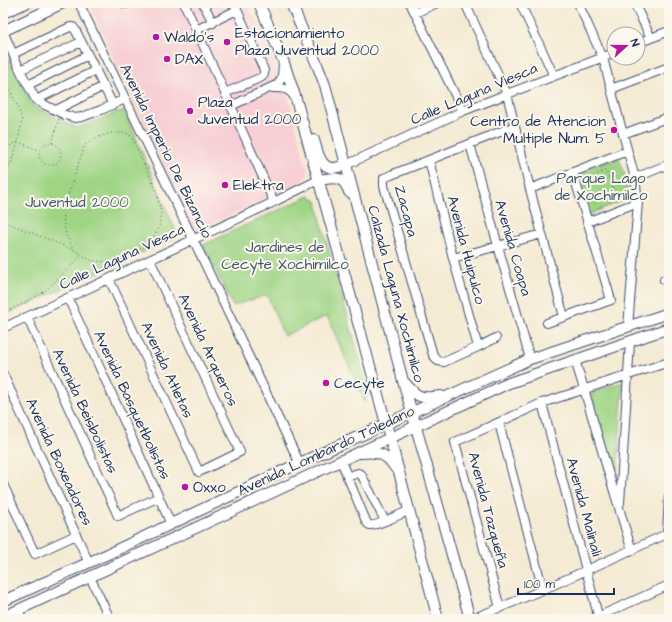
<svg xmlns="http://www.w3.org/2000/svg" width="672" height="622" font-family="'Architects Daughter',sans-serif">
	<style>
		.built { fill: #f7cfd4 }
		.green { fill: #9ed484; stroke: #5c8271 }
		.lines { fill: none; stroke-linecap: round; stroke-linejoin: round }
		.minor-casing { stroke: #3c4b70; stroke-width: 10 }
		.major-casing { stroke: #3c4b70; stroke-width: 12 }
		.path { stroke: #3c4b70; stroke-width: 1; stroke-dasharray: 1 3; stroke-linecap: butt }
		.minor { stroke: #fff; stroke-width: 8 }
		.major { stroke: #fff; stroke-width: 10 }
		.poi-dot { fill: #b5179e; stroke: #fbf7ec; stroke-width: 1.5 }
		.labels { text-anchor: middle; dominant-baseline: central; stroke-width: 4; stroke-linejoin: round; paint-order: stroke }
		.poi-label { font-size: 15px; fill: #1b2f5e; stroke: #fbf7ec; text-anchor: start }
		.street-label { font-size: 15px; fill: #1b2f5e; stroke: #fbf7ec }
		.park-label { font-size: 15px; fill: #3c5868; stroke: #fbf7ec }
	</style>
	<rect width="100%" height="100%" fill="#fbf7ec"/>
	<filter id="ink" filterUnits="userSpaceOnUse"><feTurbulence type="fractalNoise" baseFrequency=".025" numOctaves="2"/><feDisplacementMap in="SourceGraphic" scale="8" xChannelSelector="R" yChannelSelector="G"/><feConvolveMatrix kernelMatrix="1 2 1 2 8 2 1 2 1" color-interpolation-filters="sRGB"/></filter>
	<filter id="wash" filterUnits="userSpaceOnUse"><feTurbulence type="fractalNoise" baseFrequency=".012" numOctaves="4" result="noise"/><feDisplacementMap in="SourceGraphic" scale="16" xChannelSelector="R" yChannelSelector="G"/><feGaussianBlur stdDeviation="0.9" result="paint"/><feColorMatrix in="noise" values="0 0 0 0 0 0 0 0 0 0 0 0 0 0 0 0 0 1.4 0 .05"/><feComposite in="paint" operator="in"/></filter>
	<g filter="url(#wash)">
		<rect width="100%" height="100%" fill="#f5ead3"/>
		<path class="built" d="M90 3H248L250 10 258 23 284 82 308 172 306 177 301 183 194 232 89 4Z"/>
		<path class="green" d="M3 47 33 106 77 128 124 110 178 236 3 316Z
			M619 158 626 179 628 198 585 216 573 173Z
			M309 196 317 201 321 221 367 386 365 403 327 316 284 336 267 295 233 306 203 245Z
			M623 382 618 465V468L614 469 611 466 591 393Z"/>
	</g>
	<g filter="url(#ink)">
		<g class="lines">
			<defs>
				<path id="minor" d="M79 3 193 239 300 464
					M184 3 231 106 274 202
					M203 3 213 23
					M410 3 463 111
					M465 3 507 94 530 189 564 317
					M520 3 554 76
					M578 3 603 58 623 134 635 178 638 202 628 327
					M634 3 651 38
					M125 4 127 3
					M415 13 437 3
					M196 30 237 10
					M3 31 20 70 36 100 45 105 65 115 75 118 82 117 101 110 125 99
					M638 43 669 31
					M13 54 70 27H73L76 31 113 105
					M20 70 81 42
					M28 85 88 55
					M271 88C282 88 289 87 295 98
					M611 89 669 67
					M225 93 262 77 264 74V70L237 10 236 3
					M36 100 96 70
					M231 106 278 84 282 77 283 63
					M56 110 104 86
					M623 134 669 117
					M470 144 498 246 530 359
					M429 160 453 258 478 347
					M346 165 463 111 614 53
					M635 178 669 164
					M530 189 627 151
					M587 222 638 202
					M453 258 542 234
					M109 279 199 472 240 452 150 260
					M664 280 669 278
					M68 298 171 524
					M27 317 118 516 159 497
					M547 323 611 300 573 173
					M3 328 274 202 318 180
					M496 338 478 347 444 362 438 361 433 355 384 186V178L391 175 515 126
					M575 360 584 389 607 468 632 551
					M3 374 89 563
					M542 403 599 619
					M499 423 543 590
					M341 461 366 521C367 523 368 525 370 525 375 527 403 513 410 510
					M347 477 358 473 361 474 385 521
					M3 484 35 554 76 535
					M620 503 630 342
					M667 534 669 496
					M90 577 110 619
					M500 608 455 442 542 403 669 362
					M18 610 22 619
					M471 619C538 594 603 562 669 533
					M593 619 669 585"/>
				<path id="major" d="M259 3 284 63 296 99 390 438 438 619
					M291 3 318 67 325 85 403 381 470 619
					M3 13 26 3
					M3 31 63 3
					M314 140C317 150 320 168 333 168 337 168 342 166 346 165
					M318 180C334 178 343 174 349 192
					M405 383C418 398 420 399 441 396
					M361 453C380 451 386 454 396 469
					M3 601 110 553 291 467 530 359 669 313
					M3 617 509 383 669 328"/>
			</defs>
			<use href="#minor" class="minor-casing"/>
			<use href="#major" class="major-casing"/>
			<path class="path" d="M3 75 16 103 22 120 18 142 11 163 3 173
				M39 154a11 11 0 1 1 22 0a11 11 0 1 1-22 0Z
				M52 143 59 119
				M3 149 18 142 39 150
				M604 171H606L615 193 593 204 591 203 583 183 584 180Z
				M3 221 74 250 92 261 110 262 126 256 149 244 159 228 161 212 156 190 131 136 126 133H110L96 138 85 145 69 191 63 219 66 235 74 250
				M3 313 21 305 45 291 82 255"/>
			<use href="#minor" class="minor"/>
			<use href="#major" class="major"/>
		</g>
	</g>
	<g class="poi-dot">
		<circle cx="156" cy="37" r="4"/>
		<circle cx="227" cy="42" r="4"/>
		<circle cx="167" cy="59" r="4"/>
		<circle cx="190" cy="111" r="4"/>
		<circle cx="614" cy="130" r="4"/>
		<circle cx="225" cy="185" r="4"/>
		<circle cx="326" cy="383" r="4"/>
		<circle cx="185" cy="487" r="4"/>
	</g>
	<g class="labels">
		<g class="poi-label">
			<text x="235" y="33">Estacionamiento<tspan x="235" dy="17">Plaza Juventud 2000</tspan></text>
			<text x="164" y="37">Waldo's</text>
			<text x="175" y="59">DAX</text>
			<text x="198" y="102">Plaza<tspan x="198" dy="17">Juventud 2000</tspan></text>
			<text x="606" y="121" text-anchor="end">Centro de Atencion<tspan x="606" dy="17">Multiple Num. 5</tspan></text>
			<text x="233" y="185">Elektra</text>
			<text x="334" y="383">Cecyte</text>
			<text x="193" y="487">Oxxo</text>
		</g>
		<g class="street-label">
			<text transform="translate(474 94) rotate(-23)">Calle Laguna Viesca</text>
			<text transform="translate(166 151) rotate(64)">Avenida Imperio De Bizancio</text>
			<text transform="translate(406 211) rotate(75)">Zacapa</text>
			<text transform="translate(513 248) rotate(74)">Avenida Coapa</text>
			<text transform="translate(466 250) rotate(75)">Avenida Huipulco</text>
			<text transform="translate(122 257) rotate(-25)">Calle Laguna Viesca</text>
			<text transform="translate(396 294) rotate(75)">Calzada Laguna Xochimilco</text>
			<text transform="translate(208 350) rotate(65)">Avenida Arqueros</text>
			<text transform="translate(167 370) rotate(65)">Avenida Atletas</text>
			<text transform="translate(132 405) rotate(65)">Avenida Basquetbolistas</text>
			<text transform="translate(85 411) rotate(65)">Avenida Beisbolistas</text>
			<text transform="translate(326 451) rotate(-25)">Avenida Lombardo Toledano</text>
			<text transform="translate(59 462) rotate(65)">Avenida Boxeadores</text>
			<text transform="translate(584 507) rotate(75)">Avenida Malinali</text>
			<text transform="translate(488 510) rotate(75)">Avenida Tazqueña</text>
		</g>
		<g class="park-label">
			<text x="601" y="178">Parque Lago<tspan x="601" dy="17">de Xochimilco</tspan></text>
			<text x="77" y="202">Juventud 2000</text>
			<text x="285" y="247">Jardines de<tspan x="285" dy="17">Cecyte Xochimilco</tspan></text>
		</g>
	</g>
	<rect width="672" height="622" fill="none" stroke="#fbf7ec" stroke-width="16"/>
	<g transform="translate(626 46) rotate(69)"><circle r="19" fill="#fbf7ec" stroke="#a1a7b3"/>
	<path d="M0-3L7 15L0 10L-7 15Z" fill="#b5179e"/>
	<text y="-6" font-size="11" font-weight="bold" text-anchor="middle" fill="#1b2f5e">N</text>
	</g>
	<path d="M518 588v6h96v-6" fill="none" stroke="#1b2f5e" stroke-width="2"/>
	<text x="524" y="588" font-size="12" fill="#1b2f5e" stroke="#fbf7ec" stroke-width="3" paint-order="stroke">100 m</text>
</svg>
